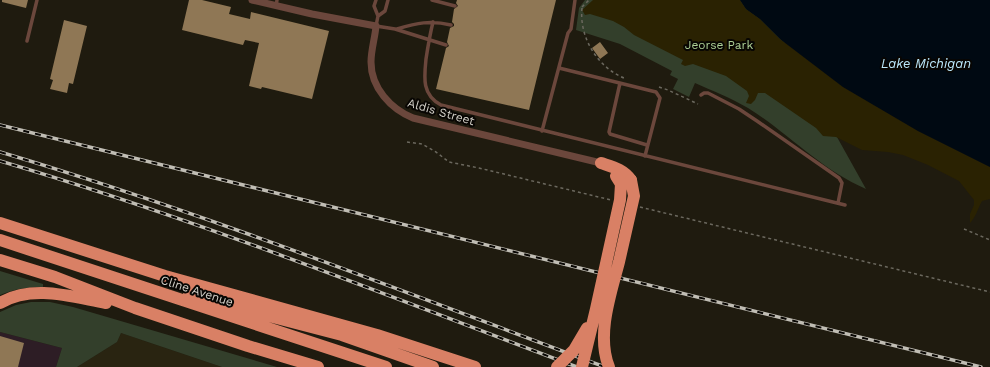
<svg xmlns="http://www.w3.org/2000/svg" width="990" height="367" font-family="'Work Sans',sans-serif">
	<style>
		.industrial { fill: #2d1d25 }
		.built { fill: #292411 }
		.green { fill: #333f2b }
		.sand { fill: #2a2202 }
		.water { fill: #000912 }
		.building { fill: #8f7755 }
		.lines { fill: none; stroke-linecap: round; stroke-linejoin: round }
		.path { stroke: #6b685e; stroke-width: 1.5; stroke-dasharray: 3 3; stroke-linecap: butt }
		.service { stroke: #6b473c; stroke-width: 3.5 }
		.minor { stroke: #6b473c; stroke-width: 7 }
		.motorway { stroke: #d98065; stroke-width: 12 }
		.rail-casing { stroke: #c0bdb4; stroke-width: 3.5 }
		.rail { stroke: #080603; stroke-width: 2; stroke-dasharray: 6; stroke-linecap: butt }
		.motorway-bridge { stroke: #d98065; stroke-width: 12 }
		.labels { text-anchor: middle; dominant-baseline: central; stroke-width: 4; stroke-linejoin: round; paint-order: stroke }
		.park-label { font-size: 12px; fill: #adcf95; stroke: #080603 }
		.street-label { font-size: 12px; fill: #d4d1c9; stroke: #080603 }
		.water-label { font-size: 13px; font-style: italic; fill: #bce8fb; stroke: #080603 }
	</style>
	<rect width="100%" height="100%" fill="#1f1b0f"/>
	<path class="industrial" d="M0 332 62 348 56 367H0Z"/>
	<path class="built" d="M121 333 222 367H77L117 342Z"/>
	<path class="green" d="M585 0H740L746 9 760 19 784 42 866 189C821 170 788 133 748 108 731 98 713 91 695 83L689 97 673 89 678 79 670 75 672 71 620 44 576 30 579 8Z
		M0 271 43 284V287C28 287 14 289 0 295Z
		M31 302H50L73 307 277 367H222L121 333 117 342 77 367H56L62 348 0 332V312L16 305Z"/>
	<path class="sand" d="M593 0H740L746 9 760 19 780 39 843 87 918 131 990 167V199L982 201C978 208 976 217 970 223V214L974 205V200L959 181 928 165 903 155 888 152 862 150 836 137 823 136 816 128 765 93H758L755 100 751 104 746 103 749 96 747 91 726 76 693 64 685 66 681 64 683 60 634 35 624 27 613 21 590 14 585 15 582 10Z"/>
	<path class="water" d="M740 0H990V167L918 131 843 87 780 39 760 19 746 9Z"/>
	<path class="building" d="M2 0H28L26 8 2 2Z
		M189 0H202L231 7 229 14 250 19 251 12 329 31 312 99 262 87 261 89 249 86 259 43 245 40 243 45 182 30Z
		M457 0H556L529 110 436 89 446 48 449 46 447 42 450 28 454 26V24L452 22 454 9 458 6 456 3Z
		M64 20 87 26 73 84 69 83 67 93 50 89 53 80 50 79Z
		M600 42 608 53 600 59 592 48Z
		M0 336 24 343 18 367H0Z"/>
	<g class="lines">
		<path class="path" d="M582 7 589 0
			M582 8C579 37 597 67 624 78
			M659 87 668 90 698 104
			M407 142 422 144 436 152 449 162 479 168 611 200
			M640 207 990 292
			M964 229 990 240"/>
		<path class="service" d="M376 0 374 6 378 16 376 26 395 29 446 45
			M432 0 455 6
			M276 6 277 0
			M378 16 385 11 388 0
			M433 22C430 34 428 46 426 59 424 78 422 95 441 105L845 205
			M397 29C417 23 430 20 451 25
			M27 41 37 0
			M559 68 656 92 660 98 645 156
			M620 83 609 132 610 134 647 145
			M701 95 704 93H708L739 109 757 121 839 178 842 183 838 203
			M542 131 568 33 571 29 575 0"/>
		<path class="minor" d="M252 0 312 14 376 26C375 38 371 50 371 62 371 88 391 109 413 118L601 163"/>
		<path class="motorway" d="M601 163C613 167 623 169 631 180
			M0 223 165 276 377 335 475 367
			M0 240 386 367
			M0 260 55 277 135 308 248 346 318 367
			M189 295 342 335 433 367
			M0 303C33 284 72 297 106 303"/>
		<defs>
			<path id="rail" d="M0 125 981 367
				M0 152C205 213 404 292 605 367
				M0 161C196 219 386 295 577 367"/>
		</defs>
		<use href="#rail" class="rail-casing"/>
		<use href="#rail" class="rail"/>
		<path class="motorway-bridge" d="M557 367 574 350 587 328
			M582 367 596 309 620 200 621 184 616 176
			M609 367C596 335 611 293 619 262 624 240 629 218 634 196L631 180"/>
	</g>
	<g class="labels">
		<g class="park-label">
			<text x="719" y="45">Jeorse Park</text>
		</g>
		<g class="street-label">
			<text transform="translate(441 112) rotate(16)">Aldis Street</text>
			<text transform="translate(197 291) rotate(18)">Cline Avenue</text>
		</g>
		<g class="water-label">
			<text x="926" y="63">Lake Michigan</text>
		</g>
	</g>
</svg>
